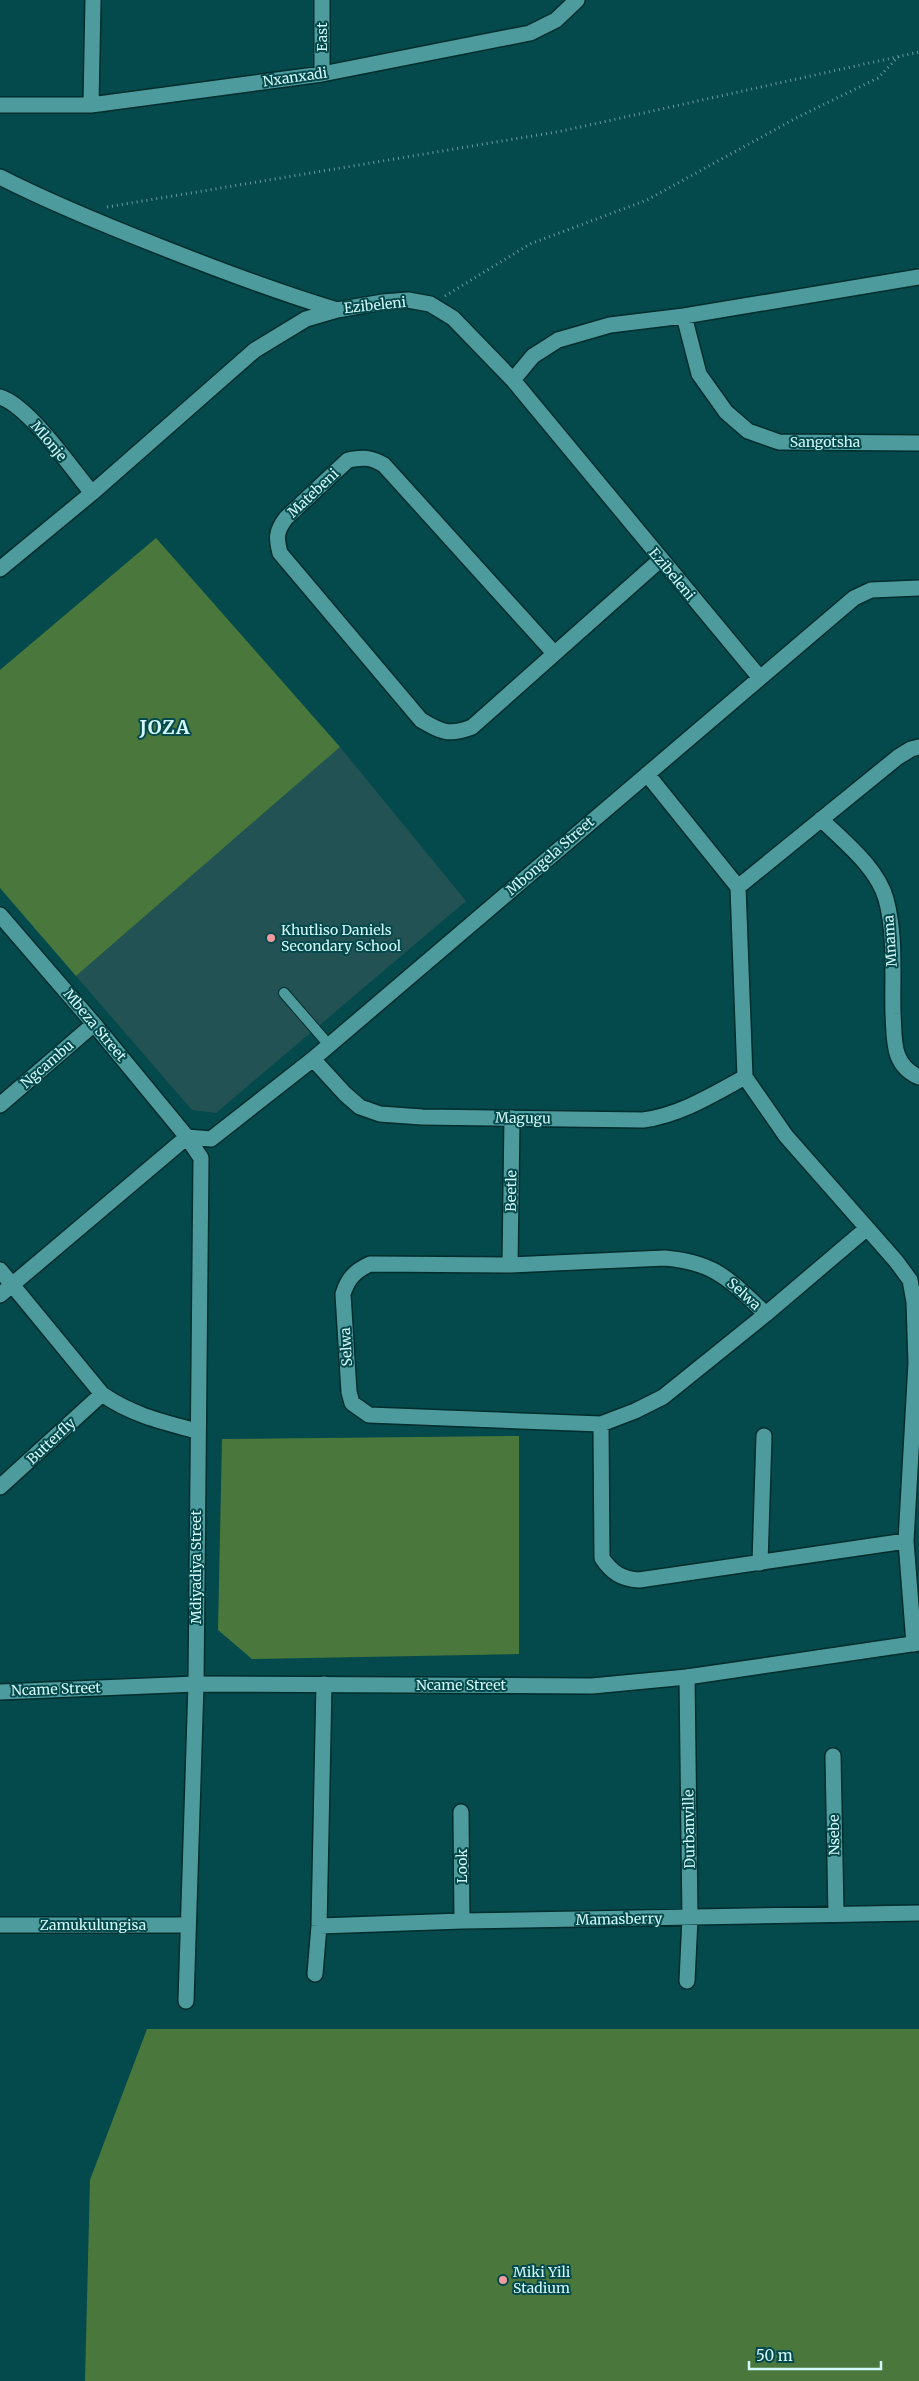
<svg xmlns="http://www.w3.org/2000/svg" width="919" height="2381" font-family="Merriweather,serif">
	<style>
		.built { fill: #235254 }
		.green { fill: #4a783c }
		.lines { fill: none; stroke-linecap: round; stroke-linejoin: round }
		.lane-casing { stroke: #002d2e; stroke-width: 12 }
		.street-casing { stroke: #002d2e; stroke-width: 18 }
		.secondary-casing { stroke: #002d2e; stroke-width: 18 }
		.path { stroke: #669c9d; stroke-width: 3; stroke-dasharray: 1 4; stroke-linecap: butt }
		.lane { stroke: #4e9b9e; stroke-width: 10 }
		.street { stroke: #4e9b9e; stroke-width: 15 }
		.secondary { stroke: #4e9b9e; stroke-width: 15 }
		.poi-dot { fill: #f59b9d; stroke: #04494b; stroke-width: 2 }
		.labels { text-anchor: middle; dominant-baseline: central; stroke-width: 4; stroke-linejoin: round; paint-order: stroke }
		.street-label { font-size: 14px; fill: #d3f8f9; stroke: #04494b }
		.poi-label { font-size: 14px; fill: #d3f8f9; stroke: #04494b; text-anchor: start }
		.district-label { font-size: 19px; font-weight: bold; letter-spacing: 1px; fill: #d3f8f9; stroke: #04494b }
	</style>
	<rect width="100%" height="100%" fill="#04494b"/>
	<path class="built" d="M340 747 466 901 216 1113 192 1110 76 976Z"/>
	<path class="green" d="M156 538 340 747 76 976 0 888V670Z
		M519 1436V1654L252 1659 218 1630 222 1439Z
		M147 2029H919V2381H85L90 2180Z"/>
	<g class="lines">
		<defs>
			<path id="lane" d="M284 993 329 1045"/>
			<path id="street" d="M322 74V0
				M0 105H91L322 74 530 33 556 20 577 0
				M91 105 93 0
				M0 177C53 204 105 225 161 247 219 270 277 292 337 310
				M684 316 699 374 726 412 748 431 779 442 919 443
				M513 380 533 356 558 340 610 325 684 316 919 277
				M0 397C29 406 71 468 92 493
				M0 569 92 493 255 350 306 319 337 310 383 302 408 300 430 304 453 318 513 380 760 678
				M554 653 384 465C371 457 363 457 348 460L286 518C276 531 276 538 280 553L421 720C441 732 449 736 472 727L660 560
				M647 774 738 887 745 1077 786 1136 896 1261 910 1280 914 1302 916 1363 906 1541 914 1644
				M821 819C844 842 877 867 886 899 896 936 892 976 893 1014 894 1027 893 1044 898 1056 902 1066 910 1073 919 1077
				M738 887 898 757 911 749 919 747
				M0 915 94 1024 187 1137 201 1158 196 1684 186 2001
				M313 1059 345 1094 360 1107 380 1114 422 1117 643 1120C680 1115 712 1095 745 1077
				M0 1105 94 1024
				M187 1137 211 1139 313 1059 854 598 871 590 919 588
				M510 1265 512 1118
				M0 1270 102 1394C132 1415 163 1422 197 1431
				M0 1295 187 1137
				M766 1314C730 1281 718 1263 665 1258L510 1265 370 1264C355 1271 348 1278 343 1294L349 1392 352 1403 369 1415 601 1424 635 1411 663 1397 766 1314 866 1229
				M601 1424 602 1558C612 1573 622 1579 639 1580L906 1541
				M0 1487 102 1394
				M760 1563 764 1436
				M833 1756 836 1914
				M461 1812 462 1921
				M0 1925H187
				M319 1926 462 1921 919 1913
				M315 1974 319 1926 324 1684
				M687 1981 690 1918 687 1677"/>
			<path id="secondary" d="M0 1692 196 1684 592 1686 687 1677 919 1643"/>
		</defs>
		<use href="#lane" class="lane-casing"/>
		<use href="#street" class="street-casing"/>
		<use href="#secondary" class="secondary-casing"/>
		<path class="path" d="M107 207 562 131 919 52
			M445 296 530 244 647 200 798 117 878 78 899 56"/>
		<use href="#lane" class="lane"/>
		<use href="#street" class="street"/>
		<use href="#secondary" class="secondary"/>
	</g>
	<g class="poi-dot">
		<circle cx="271" cy="938" r="5"/>
		<circle cx="503" cy="2280" r="5"/>
	</g>
	<g class="labels">
		<g class="street-label">
			<text transform="translate(322 37) rotate(-90)">East</text>
			<text transform="translate(295 77) rotate(-8)">Nxanxadi</text>
			<text transform="translate(375 305) rotate(-6)">Ezibeleni</text>
			<text transform="translate(49 441) rotate(50)">Mlonje</text>
			<text x="825" y="442">Sangotsha</text>
			<text transform="translate(313 493) rotate(-43)">Matebeni</text>
			<text transform="translate(672 574) rotate(50)">Ezibeleni</text>
			<text transform="translate(550 856) rotate(-41)">Mbongela Street</text>
			<text transform="translate(890 941) rotate(-94)">Mnama</text>
			<text transform="translate(95 1025) rotate(50)">Mbeza Street</text>
			<text transform="translate(47 1064) rotate(-41)">Ngcambu</text>
			<text transform="translate(523 1118) rotate(1)">Magugu</text>
			<text transform="translate(511 1191) rotate(-89)">Beetle</text>
			<text transform="translate(744 1294) rotate(42)">Selwa</text>
			<text transform="translate(346 1347) rotate(-93)">Selwa</text>
			<text transform="translate(51 1441) rotate(-43)">Butterfly</text>
			<text transform="translate(196 1567) rotate(-90)">Mdiyadiya Street</text>
			<text x="461" y="1685">Ncame Street</text>
			<text transform="translate(56 1689) rotate(-2)">Ncame Street</text>
			<text transform="translate(689 1829) rotate(-91)">Durbanville</text>
			<text transform="translate(834 1835) rotate(-91)">Nsebe</text>
			<text transform="translate(462 1866) rotate(-90)">Look</text>
			<text transform="translate(619 1919) rotate(-1)">Mamasberry</text>
			<text x="93" y="1925">Zamukulungisa</text>
		</g>
		<g class="poi-label">
			<text x="281" y="930">Khutliso Daniels<tspan x="281" dy="16">Secondary School</tspan></text>
			<text x="513" y="2272">Miki Yili<tspan x="513" dy="16">Stadium</tspan></text>
		</g>
		<g class="district-label">
			<text x="165" y="727">JOZA</text>
		</g>
	</g>
	<path d="M749 2361v8h132v-8" fill="none" stroke="#d3f8f9" stroke-width="2.5"/>
	<text x="756" y="2361" font-size="15" fill="#d3f8f9" stroke="#04494b" stroke-width="4" paint-order="stroke">50 m</text>
</svg>
